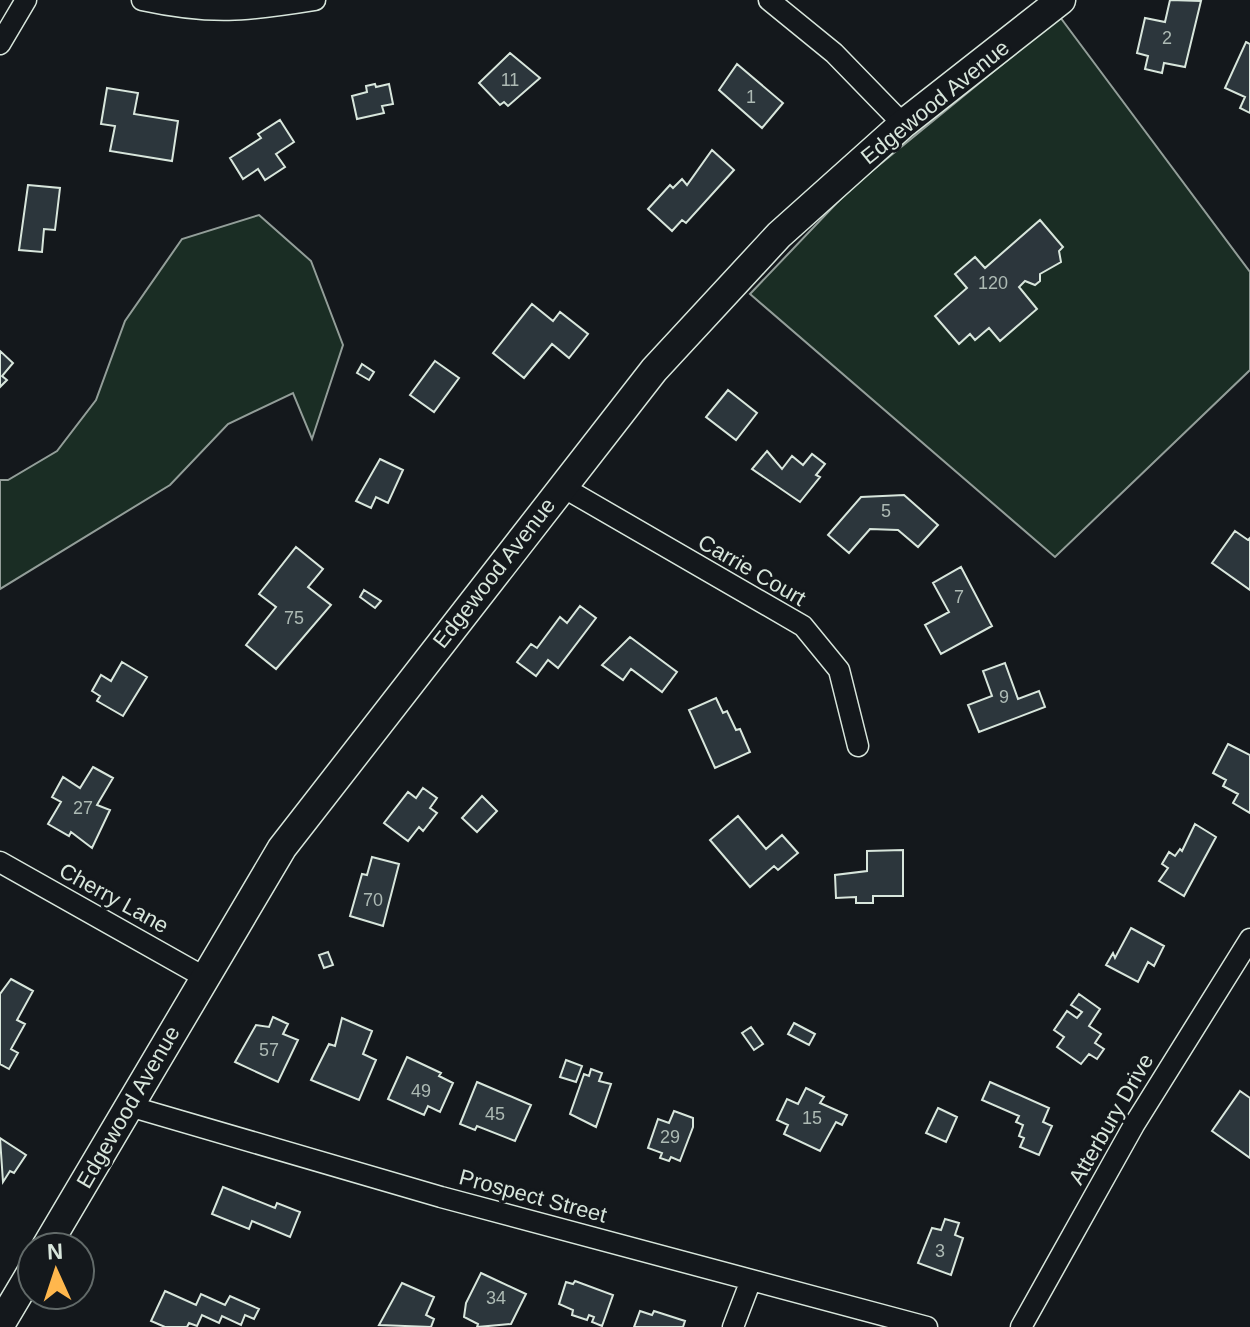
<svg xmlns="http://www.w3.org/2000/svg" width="1250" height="1327" font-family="Arial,sans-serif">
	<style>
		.green { fill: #1a2d24; stroke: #939e99; stroke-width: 2 }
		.building { fill: #2c363c; stroke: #d8e6dc; stroke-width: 2 }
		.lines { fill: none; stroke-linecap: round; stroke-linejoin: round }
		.minor-casing { stroke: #d8e6dc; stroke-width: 23 }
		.secondary-casing { stroke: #d8e6dc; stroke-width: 31 }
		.minor { stroke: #14181c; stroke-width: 20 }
		.secondary { stroke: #14181c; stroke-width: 28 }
		.labels { text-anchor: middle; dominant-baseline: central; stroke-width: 6; stroke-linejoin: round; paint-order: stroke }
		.number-label { font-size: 18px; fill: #adbab4 }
		.street-label { font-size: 22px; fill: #d8e6dc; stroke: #14181c }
	</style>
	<rect width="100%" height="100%" fill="#14181c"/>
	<path class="green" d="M1060 17 1250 272V370L1055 557 750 294 851 188Z
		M259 215 311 261 343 345 312 439 293 393 228 424 170 485 0 589V480H8L57 451 96 400 125 321 182 239Z"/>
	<path class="building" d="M1170 0 1201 1 1185 67 1164 63 1162 73 1145 69 1148 56 1137 53 1145 18 1165 22Z
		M1246 42 1250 44V113L1240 108 1245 97 1225 88Z
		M510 53 540 78 508 106 504 102 500 105 479 83Z
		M737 64 783 103 762 128 719 90Z
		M375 84 376 87 389 84 393 104 382 106 384 113 357 119 352 96 367 92 366 86Z
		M107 88 138 93 134 114 178 121 172 161 110 151 115 126 101 124Z
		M280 120 294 142 276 154 285 167 265 180 258 169 243 179 230 158 261 138 258 134Z
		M712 150 734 170 686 223 682 220 672 231 648 209 670 185 673 188 682 179 687 185Z
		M28 185 60 188 55 230 44 229 42 252 19 250Z
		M1040 220 1063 247 1059 251 1061 262 1040 274V281L1035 285 1025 281 1019 287 1037 309 1000 341 989 328 975 340 970 334 959 344 935 316 967 288 955 274 975 257 985 268Z
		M532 304 553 321 560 312 588 334 569 358 552 344 524 378 493 353Z
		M0 351 13 363 2 376 7 380 0 387Z
		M435 361 459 378 434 412 410 395Z
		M362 364 374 372 369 380 357 373Z
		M728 390 757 413 736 440 706 417Z
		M767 451 782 469 792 456 803 465 812 454 825 464 816 475 820 477 800 502 752 469Z
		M380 459 403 470 388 503 376 497 371 508 356 501Z
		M904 495 938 525 918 547 898 530 870 529 849 553 828 535 861 497Z
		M1235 531 1248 540 1250 538V590L1212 563Z
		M296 547 323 569 308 587 331 605 276 669 246 645 276 607 259 594Z
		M961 567 992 626 941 654 925 625 949 612 933 583Z
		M364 590 381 601 375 608 360 597Z
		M580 606 596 618 558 668 548 660 536 676 517 662 531 644 537 648 560 617 567 623Z
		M630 637 677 672 662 692 631 669 623 680 602 665Z
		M122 662 147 677 123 716 97 701 100 696 92 691 101 675 111 681Z
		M1005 663 1018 699 1039 691 1045 707 979 732 968 705 992 696 983 671Z
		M716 698 723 713 727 711 736 730 740 729 750 752 715 768 689 710Z
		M1228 744 1250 755V813L1233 803 1238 794 1223 786 1226 780 1213 773Z
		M93 767 113 778 97 805 110 810 92 848 71 832 69 836 48 824 61 802 52 797 63 777 80 788Z
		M423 788 437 798 430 808 437 813 423 831 419 827 408 841 384 823 408 792 416 798Z
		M482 796 497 811 477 832 462 818Z
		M738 816 766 849 782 835 798 853 778 870 774 866 750 887 710 840Z
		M1195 824 1216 837 1184 896 1159 881 1168 868 1162 864 1169 852 1175 856 1180 849 1182 851Z
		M903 850V896H873V903H856V897L836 898 835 875 867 871V851Z
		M372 857 399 864 383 926 350 916 362 874 367 875Z
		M1131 928 1164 946 1154 966 1148 962 1138 982 1106 965 1113 953 1115 958Z
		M328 952 333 965 324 968 319 955Z
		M11 979 33 991 17 1020 25 1024 11 1049 18 1053 9 1069 0 1064V994Z
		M1079 994 1100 1009 1089 1026 1101 1034 1095 1043 1104 1049 1097 1059 1089 1054 1081 1064 1057 1047 1064 1037 1054 1030 1067 1011 1077 1018 1082 1012 1071 1005Z
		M273 1017 288 1024 283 1034 298 1040 278 1082 235 1062 256 1025 269 1027Z
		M342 1018 372 1031 363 1054 376 1060 359 1100 311 1080 329 1044 335 1046Z
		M794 1023 815 1034 809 1045 788 1034Z
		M751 1027 763 1044 754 1050 742 1033Z
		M407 1057 441 1073 439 1076 453 1083 440 1112 428 1106 424 1115 388 1099Z
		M566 1060 582 1066 576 1082 560 1077Z
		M591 1069 602 1073 599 1081 611 1084 596 1127 570 1114 584 1074 589 1076Z
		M477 1082 531 1105 515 1141 477 1126 475 1130 460 1124Z
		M990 1082 1049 1108 1043 1122 1052 1126 1039 1155 1020 1147 1024 1138 1019 1136 1023 1125 1016 1122 1019 1116 982 1100Z
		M806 1088 824 1097 820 1103 847 1115 842 1125 836 1122 820 1151 784 1134 788 1125 777 1120 787 1099 798 1104Z
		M1240 1091 1250 1098V1158L1212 1131Z
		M938 1108 957 1117 946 1142 926 1133Z
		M674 1111 693 1118V1127L680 1161 671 1157 669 1161 660 1158 662 1153 648 1148 658 1119 669 1123Z
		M0 1138 26 1155 14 1173 10 1171 3 1182Z
		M223 1187 275 1208 277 1203 300 1212 290 1237 252 1221 249 1229 212 1214Z
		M945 1219 959 1223 955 1235 963 1238 951 1275 918 1263 932 1228 941 1230Z
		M481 1273 526 1294 511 1324 477 1327 478 1324 464 1317 466 1303Z
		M575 1281 613 1295 602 1326 592 1322 594 1317 589 1315 587 1320 572 1315 573 1310 559 1304 566 1282 573 1284Z
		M402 1283 434 1297 426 1315 434 1319 431 1327 379 1325Z
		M165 1291 196 1305 201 1294 225 1305 230 1296 259 1309 254 1319 245 1315 241 1325 222 1316 219 1323 202 1315 197 1326 189 1323 187 1327H165L151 1321Z
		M640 1311 652 1315 654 1311 685 1321 683 1327H634Z"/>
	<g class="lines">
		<defs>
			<path id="minor" d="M142 0C211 15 247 11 315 0
				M769 0 834 53 903 124
				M0 44 26 0
				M561 486 803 626 839 670 858 746
				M0 862 204 977
				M129 1106 441 1197 927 1327
				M733 1327 751 1280
				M1021 1327 1134 1125 1250 939"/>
			<path id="secondary" d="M46 1247 282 848 654 370 779 235 903 124 1061 0
				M0 1325 32 1271"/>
		</defs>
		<use href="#minor" class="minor-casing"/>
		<use href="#secondary" class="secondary-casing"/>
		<use href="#minor" class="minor"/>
		<use href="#secondary" class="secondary"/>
	</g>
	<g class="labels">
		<g class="number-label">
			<text x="1167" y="38">2</text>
			<text x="510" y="80">11</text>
			<text x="751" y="97">1</text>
			<text x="993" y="283">120</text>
			<text x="886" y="511">5</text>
			<text x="959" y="597">7</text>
			<text x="294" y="618">75</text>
			<text x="1004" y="697">9</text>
			<text x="83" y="808">27</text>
			<text x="373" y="900">70</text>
			<text x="269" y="1050">57</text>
			<text x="421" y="1091">49</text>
			<text x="495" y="1114">45</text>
			<text x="812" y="1118">15</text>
			<text x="670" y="1137">29</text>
			<text x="940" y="1251">3</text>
			<text x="496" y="1298">34</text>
		</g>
		<g class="street-label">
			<text transform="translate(935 102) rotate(-39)">Edgewood Avenue</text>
			<text transform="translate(752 570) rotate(30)">Carrie Court</text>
			<text transform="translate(494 573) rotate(-52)">Edgewood Avenue</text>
			<text transform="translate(114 898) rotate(29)">Cherry Lane</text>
			<text transform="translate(128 1107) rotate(-60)">Edgewood Avenue</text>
			<text transform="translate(1111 1119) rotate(-60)">Atterbury Drive</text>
			<text transform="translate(533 1196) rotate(15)">Prospect Street</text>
		</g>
	</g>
	<g transform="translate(56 1271) rotate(357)"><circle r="38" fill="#14181c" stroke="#626a69" stroke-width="2"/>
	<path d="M0-6L14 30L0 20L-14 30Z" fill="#ffb74d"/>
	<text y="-12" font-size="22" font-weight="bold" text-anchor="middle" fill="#d8e6dc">N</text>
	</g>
</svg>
